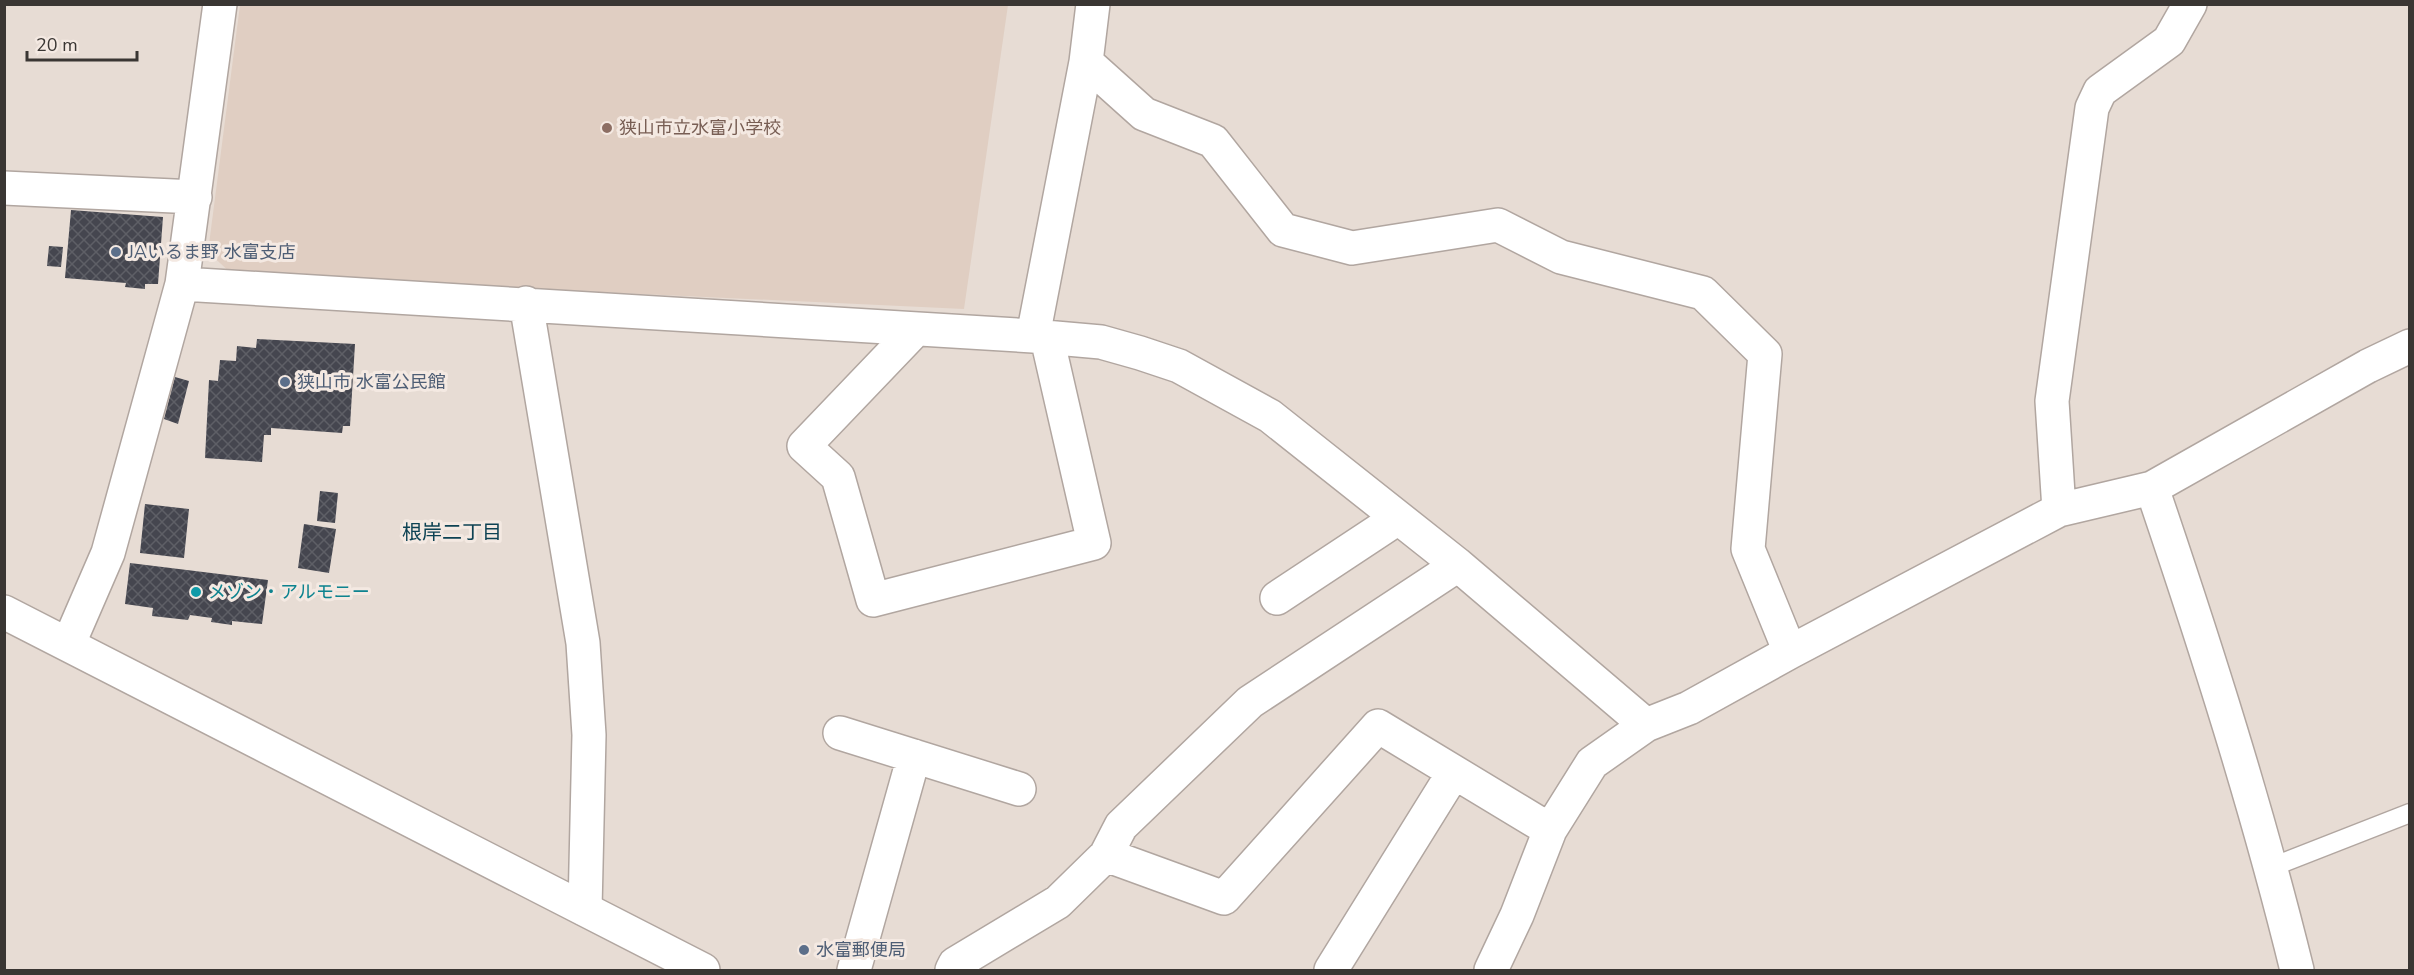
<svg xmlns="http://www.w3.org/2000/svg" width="2414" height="975" font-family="'Nunito Sans','Noto Sans JP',sans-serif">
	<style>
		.built { fill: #e0cec2 }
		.building { fill: url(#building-cross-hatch) }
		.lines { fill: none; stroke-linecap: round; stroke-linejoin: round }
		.service-casing { stroke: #b1a6a0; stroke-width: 21 }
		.minor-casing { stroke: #b1a6a0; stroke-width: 36 }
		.tertiary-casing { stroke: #b1a6a0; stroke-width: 36 }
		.service { stroke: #fff; stroke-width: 18 }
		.minor { stroke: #fff; stroke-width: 33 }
		.tertiary { stroke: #fff; stroke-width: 33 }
		.education-dot { fill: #8d6e63; stroke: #f4e9e2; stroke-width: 2 }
		.service-dot { fill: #5c6f8a; stroke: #f4e9e2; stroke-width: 2 }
		.culture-dot { fill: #0f9aa8; stroke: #f4e9e2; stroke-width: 2 }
		.labels { text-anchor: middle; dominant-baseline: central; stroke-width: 6; stroke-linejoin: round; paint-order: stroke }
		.education-label { font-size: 18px; fill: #785e54; stroke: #f4e9e2; text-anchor: start }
		.service-label { font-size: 18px; fill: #4e5e75; stroke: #f4e9e2; text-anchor: start }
		.culture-label { font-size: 18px; fill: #0d838f; stroke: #f4e9e2; text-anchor: start }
		.neighbourhood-label { font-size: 20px; fill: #0d4253; stroke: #f4e9e2 }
	</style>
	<defs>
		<pattern id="building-cross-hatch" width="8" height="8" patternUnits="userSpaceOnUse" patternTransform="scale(1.5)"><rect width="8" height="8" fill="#45464f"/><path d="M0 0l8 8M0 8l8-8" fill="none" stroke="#5e5f66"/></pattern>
	</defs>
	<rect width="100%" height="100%" fill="#e7dcd4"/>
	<path class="built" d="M240 5H1008L964 309 233 275 208 252Z"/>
	<path class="building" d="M71 210 163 217 158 284H145V289L125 287 126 283 65 278Z
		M49 246 63 247 61 267 47 266Z
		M257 339 355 344 350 426H343L342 433 271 428V435H264L262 462 205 458 209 380 218 381 220 360 236 361 237 346 256 348Z
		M175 377 189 381 178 424 164 419Z
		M320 491 338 493 335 523 317 521Z
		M145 504 189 509 184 558 140 553Z
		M304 524 336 529 329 573 298 568Z
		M130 563 268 580 262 624 232 621V625L211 622 212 618 190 615 188 620 152 616 153 608 125 604Z"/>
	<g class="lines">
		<defs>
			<path id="service" d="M2272 867 2410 813"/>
			<path id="minor" d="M1086 62 1144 114 1213 141 1283 230 1352 248 1498 225 1561 257 1703 293 1765 354 1748 549 1790 652
				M4 188 195 197
				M182 284 1033 336 1101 342 1140 353 1179 366 1270 416 1458 565 1646 725
				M526 303 583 643 589 735 585 909
				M916 329 804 446 838 477 873 600 1094 543 1047 338
				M1033 336 1086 62 1093 4
				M2152 488C2206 647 2257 807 2297 970
				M2059 510 2052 401 2092 108 2100 91 2169 41 2190 4
				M1277 598 1398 518
				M69 643 108 553 182 284 220 4
				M840 733 1019 789
				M1106 855 1224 898 1378 726 1550 830
				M854 970 914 756
				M952 970 955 964 1058 902 1106 855 1121 826 1250 702 1458 565
				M1331 970 1454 772
				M1491 970 1517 915 1550 830 1592 763 1646 725 1689 708 1790 652 2059 510 2152 488 2368 366 2410 346"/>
			<path id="tertiary" d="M4 612 703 970"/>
		</defs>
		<use href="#service" class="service-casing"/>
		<use href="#minor" class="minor-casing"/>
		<use href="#tertiary" class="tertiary-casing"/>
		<use href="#service" class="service"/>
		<use href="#minor" class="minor"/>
		<use href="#tertiary" class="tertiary"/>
	</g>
	<circle class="education-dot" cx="607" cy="128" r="6"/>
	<g class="service-dot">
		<circle cx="116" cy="252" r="6"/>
		<circle cx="285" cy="382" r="6"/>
		<circle cx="804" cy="950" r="6"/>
	</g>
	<circle class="culture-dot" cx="196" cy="592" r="6"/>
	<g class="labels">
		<g class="education-label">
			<text x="619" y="128">狭山市立水富小学校</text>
		</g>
		<g class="service-label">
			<text x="128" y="252">JAいるま野 水富支店</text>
			<text x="297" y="382">狭山市 水富公民館</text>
			<text x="816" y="950">水富郵便局</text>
		</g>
		<g class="culture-label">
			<text x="208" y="592">メゾン・アルモニー</text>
		</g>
		<g class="neighbourhood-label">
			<text x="452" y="532">根岸二丁目</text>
		</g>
	</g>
	<rect width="2414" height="975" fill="none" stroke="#3a3633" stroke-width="12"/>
	<path d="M27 51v9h110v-9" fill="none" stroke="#3a3633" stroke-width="3"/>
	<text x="36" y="51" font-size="18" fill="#3a3633" stroke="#f4e9e2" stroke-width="4.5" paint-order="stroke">20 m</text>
</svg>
